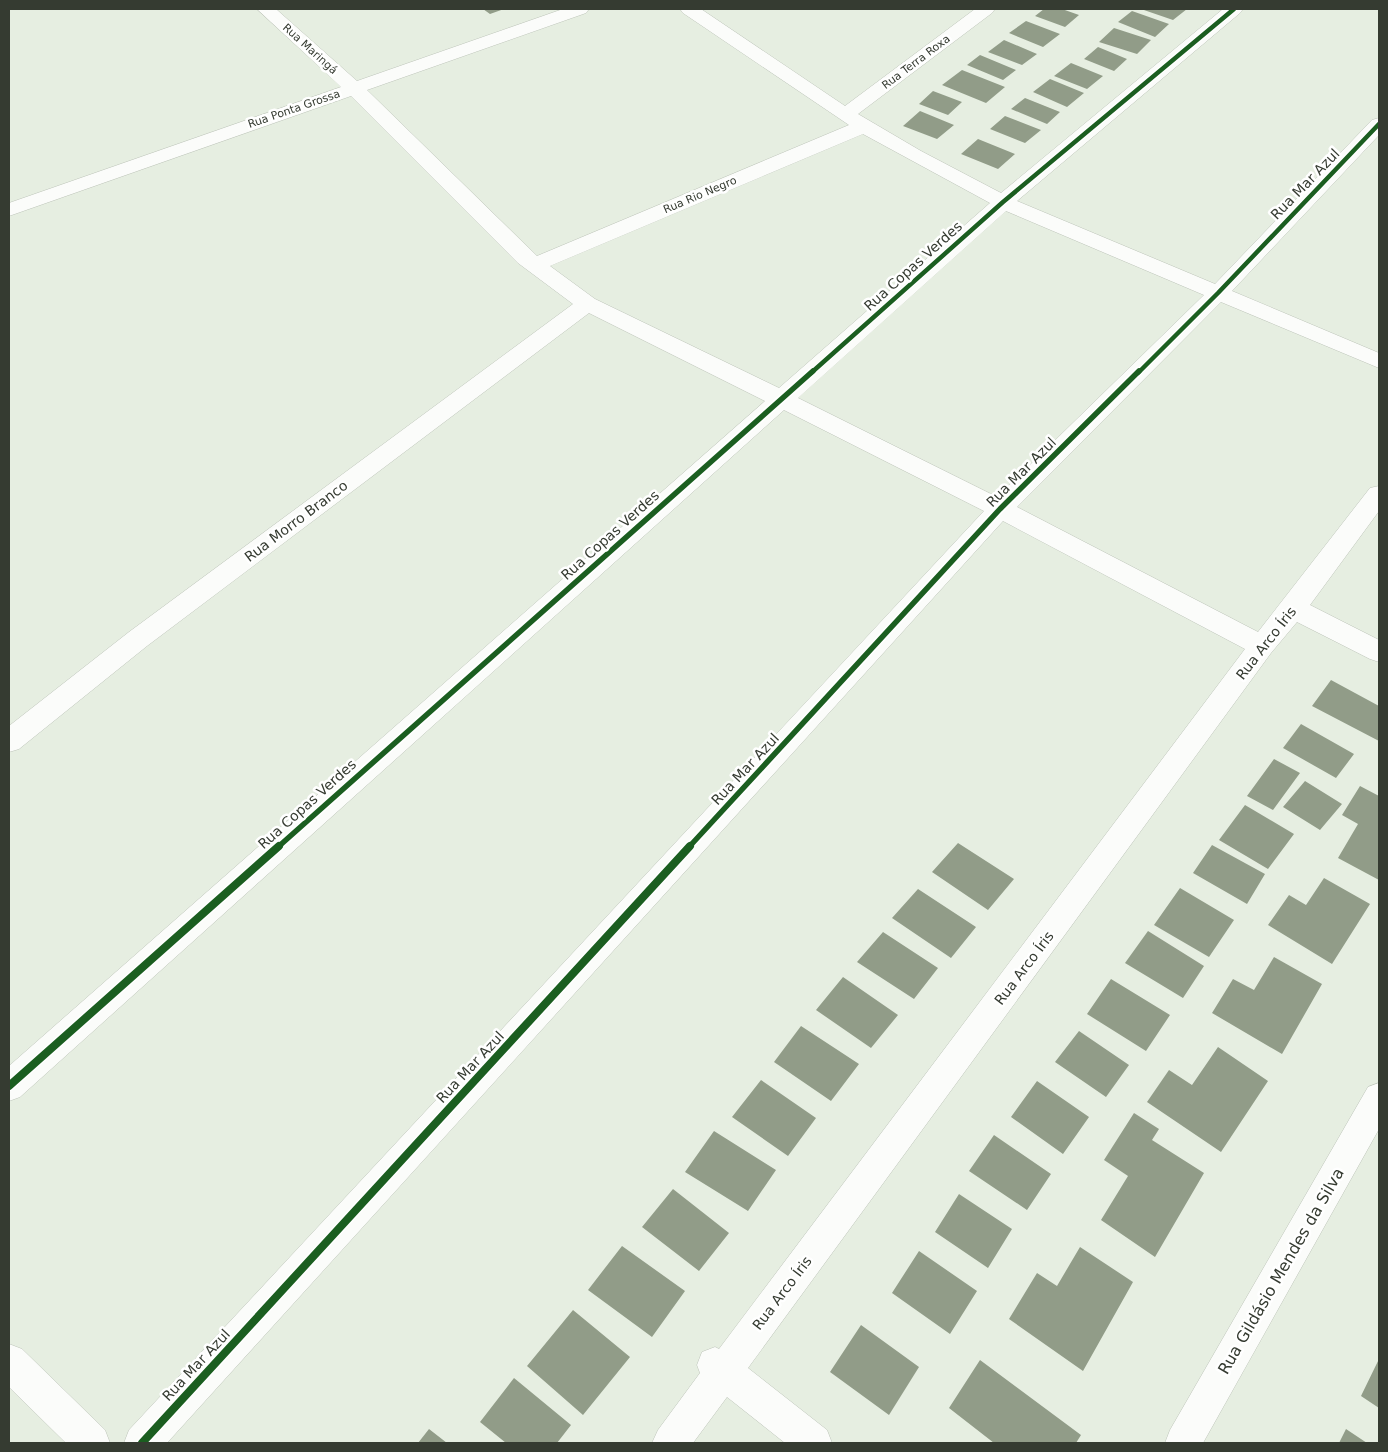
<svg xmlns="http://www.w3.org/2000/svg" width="1388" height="1452" font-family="'DejaVu Sans',sans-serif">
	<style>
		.building { fill: #919c88 }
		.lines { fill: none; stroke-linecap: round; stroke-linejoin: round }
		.minor-casing { stroke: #bdc4b9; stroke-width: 1 }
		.minor { fill: #fbfcfa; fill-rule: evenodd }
		.cycleway-far2-casing { stroke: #fff; stroke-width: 7 }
		.cycleway-far1-casing { stroke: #fff; stroke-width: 9 }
		.cycleway-casing { stroke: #fff; stroke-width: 11 }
		.cycleway-far2 { stroke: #1b5e20; stroke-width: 4.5 }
		.cycleway-far1 { stroke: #1b5e20; stroke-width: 5.5 }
		.cycleway { stroke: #1b5e20; stroke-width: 8 }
		.labels { text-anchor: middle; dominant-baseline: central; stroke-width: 5; stroke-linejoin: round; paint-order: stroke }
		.far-street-label { font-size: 11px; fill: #353b31; stroke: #fff }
		.street-label { font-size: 14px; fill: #353b31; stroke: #fff }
		.near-street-label { font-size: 16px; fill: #353b31; stroke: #fff }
	</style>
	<rect width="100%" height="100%" fill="#e6eee1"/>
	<path class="building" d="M483 9H504L490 14Z
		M1044 9H1062L1079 15 1065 27 1035 16Z
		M1141 9H1187L1173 20Z
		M1132 11 1169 24 1155 37 1118 22Z
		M1026 21 1060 34 1043 47 1009 33Z
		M1114 28 1151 40 1137 54 1099 42Z
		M1004 40 1037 54 1022 65 988 52Z
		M1098 47 1127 59 1114 71 1084 59Z
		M980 55 1016 70 1003 80 967 65Z
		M1071 63 1103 76 1087 89 1054 76Z
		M962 70 1005 87 986 103 942 85Z
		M1050 79 1084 93 1067 107 1033 92Z
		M933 91 962 102 948 115 919 104Z
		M1025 98 1060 112 1047 124 1011 109Z
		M920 111 954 125 937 139 903 126Z
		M1005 116 1041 130 1025 143 990 129Z
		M978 139 1015 154 998 169 961 154Z
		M1331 680 1379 706V741L1312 706Z
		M1301 724 1354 754 1336 778 1283 748Z
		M1274 759 1300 773 1273 810 1247 796Z
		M1305 781 1342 804 1320 830 1283 807Z
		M1360 786 1379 796V880L1338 858 1358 824 1342 815Z
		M1245 805 1294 834 1268 869 1219 840Z
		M958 843 1014 879 988 910 932 872Z
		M1212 845 1265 874 1247 904 1193 873Z
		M1324 878 1370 904 1332 964 1268 925 1289 895 1306 905Z
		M1180 888 1234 920 1209 957 1154 925Z
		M918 889 976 927 951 958 892 918Z
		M1148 931 1204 966 1183 998 1125 963Z
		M883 932 938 968 914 999 857 962Z
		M1274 957 1322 984 1282 1054 1212 1013 1233 979 1254 990Z
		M843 977 898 1015 871 1048 816 1010Z
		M1111 979 1170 1015 1146 1051 1087 1014Z
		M801 1026 859 1064 831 1101 774 1062Z
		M1079 1031 1129 1065 1106 1097 1055 1062Z
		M1218 1047 1268 1081 1221 1152 1147 1102 1169 1070 1192 1085Z
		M761 1080 816 1118 788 1156 732 1117Z
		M1037 1081 1089 1117 1063 1154 1011 1117Z
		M1134 1113 1159 1129 1152 1140 1204 1173 1155 1257 1101 1220 1128 1176 1104 1160Z
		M714 1131 776 1170 748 1211 685 1172Z
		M994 1135 1051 1174 1027 1210 969 1171Z
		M673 1189 729 1233 699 1271 642 1227Z
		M959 1194 1012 1229 988 1268 935 1232Z
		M622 1246 685 1291 652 1337 588 1290Z
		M1080 1247 1133 1282 1083 1371 1009 1319 1037 1273 1057 1286Z
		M919 1251 977 1291 950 1334 892 1293Z
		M573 1310 630 1357 583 1415 527 1366Z
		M861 1325 919 1367 889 1415 830 1372Z
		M1379 1359V1408L1361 1396Z
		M980 1360 1081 1435 1076 1443H994L949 1408Z
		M514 1378 571 1425 557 1443H506L480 1422Z
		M429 1429 447 1443H418Z
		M1346 1429 1367 1443H1339Z"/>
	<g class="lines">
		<defs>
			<path id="minor" d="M257 9H276L357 81 563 9H589L586 13 367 90 537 256 849 125 683 13 680 9H701L845 106 975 9H995L992 13 858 114 921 151 1001 193 1223 9H1243L1240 13 1017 201 1215 284 1372 120 1379 118V135L1232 291 1379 353V368L1221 302 1017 507 1258 632 1370 488 1379 486V511L1310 605 1379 640V662L1370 659 1297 622 1271 653 748 1368 827 1430 832 1443H785L727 1397 693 1443H652L658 1430 700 1373 697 1365 702 1352 715 1347 719 1349 1245 649 1003 521 167 1443H124L129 1430 984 511 784 410 20 1097 9 1101V1066L765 401 589 313 147 646 19 749 9 752V726L129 632 573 304 518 263 351 96 9 216V203L341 87ZM863 134 990 203 779 388 595 299 550 266ZM1006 211 1204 295 997 497 798 398Z
				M1379 1083V1129L1203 1443H1165L1170 1430 1368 1087Z
				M9 1344 22 1349 105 1430 110 1443H66L9 1387Z"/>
		</defs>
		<use href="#minor" class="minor-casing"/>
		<use href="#minor" class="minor"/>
		<defs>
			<path id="cycleway-far2" d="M811 373 1003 202 1234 9
				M1138 373 1218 293 1379 124"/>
			<path id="cycleway-far1" d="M278 847 813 371
				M689 847 1000 509 1139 371"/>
			<path id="cycleway" d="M9 1086 279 846
				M142 1443 690 846"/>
		</defs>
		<use href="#cycleway-far2" class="cycleway-far2-casing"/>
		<use href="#cycleway-far1" class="cycleway-far1-casing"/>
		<use href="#cycleway" class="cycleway-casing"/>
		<use href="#cycleway-far2" class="cycleway-far2"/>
		<use href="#cycleway-far1" class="cycleway-far1"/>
		<use href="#cycleway" class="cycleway"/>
	</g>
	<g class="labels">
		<g class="far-street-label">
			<text transform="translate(310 49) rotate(42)">Rua Maringá</text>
			<text transform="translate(916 62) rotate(-37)">Rua Terra Roxa</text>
			<text transform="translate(294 109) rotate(-19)">Rua Ponta Grossa</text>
			<text transform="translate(700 195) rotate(-23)">Rua Rio Negro</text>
		</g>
		<g class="street-label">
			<text transform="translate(1305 184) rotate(-46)">Rua Mar Azul</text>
			<text transform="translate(913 266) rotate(-42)">Rua Copas Verdes</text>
			<text transform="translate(1021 472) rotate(-45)">Rua Mar Azul</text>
			<text transform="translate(296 521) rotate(-37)">Rua Morro Branco</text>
			<text transform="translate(610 535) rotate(-42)">Rua Copas Verdes</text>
			<text transform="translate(1266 643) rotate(-52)">Rua Arco Íris</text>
			<text transform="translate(745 769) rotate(-47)">Rua Mar Azul</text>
			<text transform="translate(307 804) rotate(-42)">Rua Copas Verdes</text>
			<text transform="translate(1024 968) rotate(-53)">Rua Arco Íris</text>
			<text transform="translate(470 1067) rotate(-47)">Rua Mar Azul</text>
			<text transform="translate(782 1293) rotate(-53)">Rua Arco Íris</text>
			<text transform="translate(196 1365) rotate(-47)">Rua Mar Azul</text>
		</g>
		<g class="near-street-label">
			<text transform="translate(1281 1271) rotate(-60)">Rua Gildásio Mendes da Silva</text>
		</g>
	</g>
	<rect width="1388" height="1452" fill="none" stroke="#353b31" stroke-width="20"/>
</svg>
